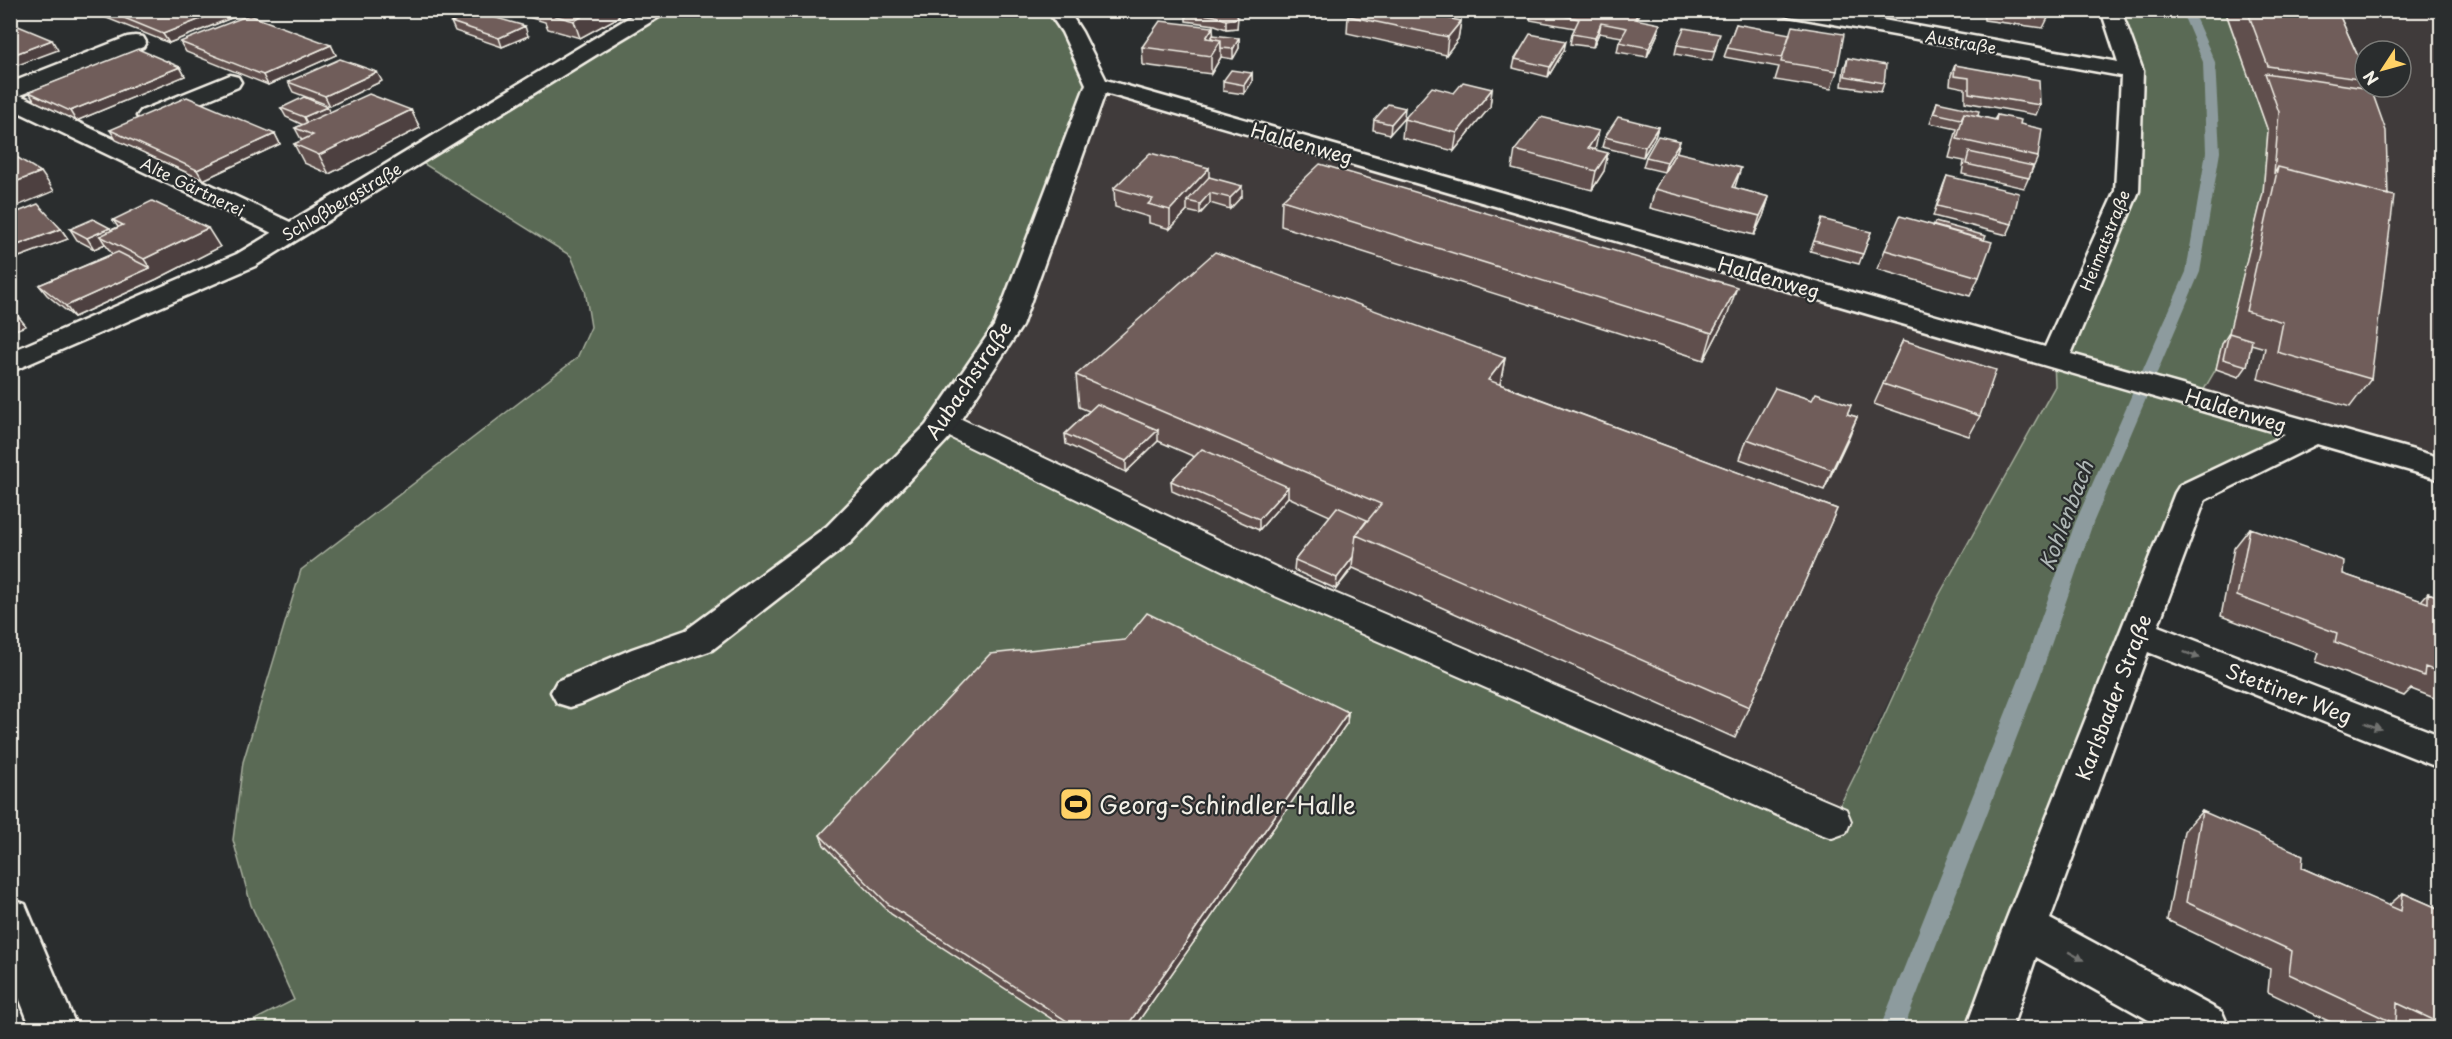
<svg xmlns="http://www.w3.org/2000/svg" width="2452" height="1039" font-family="'Playpen Sans',sans-serif">
	<style>
		.built { fill: #3f3b3b; fill-rule: evenodd }
		.green { fill: #5a6b54; stroke: #a7ae9e; stroke-width: 1.5 }
		.lines { fill: none; stroke-linecap: round; stroke-linejoin: round }
		.stream { fill: #8d9b9e; fill-rule: evenodd }
		.service-casing { stroke: #f4f1e8; stroke-width: 4 }
		.minor-casing { stroke: #f4f1e8; stroke-width: 5 }
		.service { fill: #2a2d2e; fill-rule: evenodd }
		.minor { fill: #2a2d2e; fill-rule: evenodd }
		.wall { fill: #60504d; stroke: #f4f1e8; stroke-width: 1.5 }
		.shaded-wall { fill: #4e413f; stroke: #f4f1e8; stroke-width: 1.5 }
		.building { fill: #705d5a; stroke: #f4f1e8; stroke-width: 1.5 }
		.oneway { fill: #71726f }
		.labels { text-anchor: middle; dominant-baseline: central; stroke-width: 4.5; stroke-linejoin: round; paint-order: stroke }
		.far-street-label { font-size: 16px; fill: #f4f1e8; stroke: #2a2d2e }
		.street-label { font-size: 20px; fill: #f4f1e8; stroke: #2a2d2e }
		.water-label { font-size: 21px; font-style: italic; fill: #b0b8b7; stroke: #2a2d2e }
		.near-poi-label { font-size: 24px; fill: #f4f1e8; stroke: #2a2d2e; text-anchor: start }
	</style>
	<rect width="100%" height="100%" fill="#2a2d2e"/>
	<filter id="ink" filterUnits="userSpaceOnUse"><feTurbulence type="fractalNoise" baseFrequency=".0167" numOctaves="2"/><feDisplacementMap in="SourceGraphic" scale="12" xChannelSelector="R" yChannelSelector="G"/><feConvolveMatrix kernelMatrix="1 2 1 2 8 2 1 2 1" color-interpolation-filters="sRGB"/></filter>
	<g filter="url(#ink)">
		<path class="built" d="M2225 11H2441V469L2199 398 2216 369 2222 344 2254 91ZM2365 51H2401V87H2365Z
			M1097 84 2054 359 2055 386 1937 599 1832 821 937 432Z"/>
		<path class="green" d="M657 11H1057L1097 84 1008 326 937 432 1832 821 1879 727 1937 599 2055 386 2054 359 2127 191 2132 71 2111 11H2225L2268 131 2263 193 2228 338 2222 344 2216 369 2199 398 2313 434 2191 493 2025 928 1989 1028H239L294 1000 251 905 233 840 243 762 301 570 577 358 591 327 585 290 571 256 413 157Z"/>
		<g class="lines">
			<path class="stream" d="M2181 10H2192L2215 62 2220 152 2200 272 2093 523 2040 677 1904 1028H1880L2020 677 2075 523 2186 272 2206 152 2203 62Z"/>
			<defs>
				<path id="service" d="M943 412 953 415 1299 578 1846 809 1851 821 1846 833 1832 838 1818 833 1275 596 933 429 928 422 933 415Z"/>
				<path id="minor" d="M641 10H667L664 14 604 50 255 266 10 372V352L237 254 272 233 10 108V83L127 37 135 36 143 37 146 42 143 47 20 95 290 222Z
					M1047 10H1068L1082 32 1106 80 2045 347 2115 191 2121 76 1789 16 1782 14 1779 10H1827L2118 62 2101 10H2121L2143 71 2139 191 2071 354 2442 458V480L2317 444 2205 500 2158 626 2442 736V769L2148 652 2050 919 2222 1012 2229 1028H2163L2036 957 2012 1028H1966L2003 928 2175 493 2180 485 2285 435 1105 93 1022 326 948 439 851 542 712 650 658 669 583 703 570 707 557 703 551 692 557 681 632 649 686 630 827 526 926 425 994 326 1086 84 1062 32Z
					M230 75 238 77 241 82 238 87 157 121 149 123 141 121 137 116 141 111Z
					M10 899 25 904 77 1028H31L10 975Z"/>
			</defs>
			<use href="#service" class="service-casing"/>
			<use href="#minor" class="minor-casing"/>
			<use href="#service" class="service"/>
			<use href="#minor" class="minor"/>
		</g>
		<path class="wall" d="M93 10H233L236 16 169 43 94 13Z
			M347 10H378L366 16Z
			M505 10H617L619 17 580 38 548 29 545 22Z
			M1532 10H1640L1637 20 1658 33 1647 57 1617 52 1619 42 1622 37 1599 33 1593 47 1570 44 1572 34 1575 28 1530 20Z
			M1983 10H2046L2048 18 2043 28 1984 20Z
			M2225 10H2337L2365 72 2364 88 2371 379 2350 407 2258 379 2265 348 2251 344 2247 366 2239 377 2216 369 2222 344 2229 333 2263 193 2268 131Z
			M1186 12 1237 13V28L1226 29 1215 25 1186 21Z
			M1348 16 1461 21 1458 39 1446 55 1347 33Z
			M451 22 528 36 502 47 455 31Z
			M1736 24 1837 71 1831 89 1775 80 1779 67 1724 57Z
			M1239 38V48L1233 59 1221 57 1211 74 1143 65 1142 47Z
			M180 42 331 45 336 55 268 85 186 52Z
			M1717 44 1712 61 1675 54 1677 45Z
			M1564 50 1548 77 1513 68 1515 59Z
			M1848 58 1884 83 1881 92 1842 86 1844 68Z
			M1955 65 2040 105 2036 115 1965 102V88L1950 85 1951 75Z
			M180 67 185 76 76 121 35 101 29 92Z
			M1252 73V82L1244 94 1223 91V81Z
			M382 81 330 106 293 92 288 82Z
			M1492 89 1490 107 1454 151 1402 138 1404 119 1454 93Z
			M1937 102 1978 116 1994 120 1997 115 2020 124 2038 157 2024 188 1962 174 1964 161 1949 158 1957 129 1930 123Z
			M281 108 330 112 411 110 420 128 329 174 304 163 294 144 302 141 295 128 303 125 286 117Z
			M1404 118 1390 134 1373 130 1374 120Z
			M1658 127 1655 137 1643 157 1602 147 1605 137Z
			M110 130 275 134 280 144 203 180 116 140Z
			M1680 141 1677 151 1664 172 1643 167 1646 157Z
			M1515 150H1595L1604 171 1592 190 1512 169Z
			M1947 176 2012 224 2007 235 1933 216 1943 186Z
			M1209 177 1242 196 1230 209 1210 203 1200 214 1187 211 1170 229 1149 223V217L1115 207 1114 188Z
			M1735 188 1769 197 1763 216 1754 235 1650 208 1655 189Z
			M1282 200 1728 314 1704 360 1281 226Z
			M10 215 61 229 68 239 19 257 10 249Z
			M113 220 220 247 157 279 74 317 47 295 39 285 112 254 105 244 94 249 77 240 70 229 110 228 111 230 118 227Z
			M1871 232 1859 264 1810 251 1814 241Z
			M1984 240 1979 277 1970 296 1877 269 1885 250Z
			M1903 340 1980 416 1969 436 1874 404Z
			M1505 358 1500 384 1837 509 1735 738 1353 568 1336 589 1294 570 1295 560 1330 516 1288 497 1259 530 1172 491 1171 481 1195 457 1158 441 1126 472 1066 444 1065 434 1089 411 1079 407 1076 375Z
			M1812 400 1851 405 1847 414 1857 417 1824 490 1740 459 1747 439Z
			M2250 528 2343 574 2421 601 2428 593 2442 598V701L2411 689 2404 696 2316 662 2319 653 2221 616 2234 548Z
			M1348 712 1347 723 1133 1029H1067L891 914 824 845 820 835Z
			M2202 811 2302 868 2388 906 2403 893 2442 910V1029H2345L2268 992 2270 969 2167 920 2184 831Z"/>
		<path class="shaded-wall" d="M223 10H233L236 16 169 43 163 34Z
			M363 10H378L366 16Z
			M593 10H617L619 17 580 38 574 21Z
			M1233 10H1238L1233 19 1238 18 1237 28 1226 29V20Z
			M1639 10H1640L1639 16 1633 29 1635 19Z
			M1461 21 1458 39 1446 55 1448 37Z
			M1601 23 1599 33 1593 47 1595 38Z
			M1660 24 1658 33 1647 57 1649 48Z
			M525 26 528 36 502 47 499 38Z
			M1213 27 1214 44 1206 38Z
			M1239 38V48L1233 59V49Z
			M52 40 58 50 10 68V56Z
			M1221 40V57L1211 74V56Z
			M1566 41 1564 50 1548 77 1550 67Z
			M331 45 336 55 268 85 263 75Z
			M180 67 185 76 76 121 70 111Z
			M377 72 382 81 330 106 325 96Z
			M1252 73V82L1244 94V85Z
			M1492 89 1490 107 1454 151 1457 133Z
			M327 107 332 117 309 127 304 117Z
			M1405 108 1404 118 1390 134 1391 124Z
			M411 110 420 128 329 174 319 155Z
			M1658 127 1655 137 1643 157 1645 147Z
			M1599 131 1595 150 1588 148Z
			M275 134 280 144 203 180 197 170Z
			M1680 141 1677 151 1664 172 1667 162Z
			M1608 153 1604 171 1592 190 1596 171Z
			M1209 168V187L1187 201V211L1170 229V210Z
			M1741 168 1735 187 1726 206 1732 187Z
			M41 172 54 191 10 209V184Z
			M1242 186V196L1230 209V198Z
			M1210 193V203L1200 214V204Z
			M1769 197 1763 216 1754 235 1760 216Z
			M110 228 117 238 100 236 105 244 94 249 87 238Z
			M208 228 220 247 157 279 74 317 66 306 150 268 144 259Z
			M61 229 68 239 19 257 12 247Z
			M1737 287 1728 314 1704 360 1712 333Z
			M10 306 26 326 10 332Z
			M1505 358 1499 389 1488 380Z
			M1857 417 1849 437 1824 490 1832 470Z
			M1158 430V441L1126 472V461Z
			M1288 487V497L1259 530V519Z
			M1353 557 1352 567 1336 589 1337 578Z
			M1348 712 1347 723 1133 1029H1125Z"/>
		<path class="building" d="M105 10H223L163 34Z
			M544 10H593L574 21 541 12Z
			M1187 10H1233L1232 11 1237 14 1238 18 1226 20 1215 16 1186 12Z
			M1354 10H1409L1461 21 1448 37 1348 16Z
			M1532 10H1639L1635 19 1660 24 1649 48 1619 42 1627 28 1601 23 1595 38 1572 34 1579 19Z
			M1988 10H2046L2048 18Z
			M2247 10H2337L2365 72V80L2268 66Z
			M472 11 525 26 499 38 451 22Z
			M249 15 331 45 263 75 180 42Z
			M1160 21 1213 27 1206 38 1221 40 1211 56 1142 47Z
			M10 23H11L52 40 10 56Z
			M1736 24 1790 34 1782 58 1727 48Z
			M1792 26 1844 34 1837 71 1781 62Z
			M1684 28 1720 34 1714 51 1677 45Z
			M1530 34 1566 41 1550 67 1515 59Z
			M1213 35 1239 38 1233 49 1221 48V40L1211 38Z
			M138 49 180 67 70 111 29 92Z
			M1848 58 1886 65 1884 83 1845 76Z
			M340 59 377 72 325 96 288 82Z
			M1955 65 2039 80 2040 105 1969 93V78L1954 76Z
			M1231 70 1252 73 1244 85 1223 81Z
			M2265 73 2371 89 2386 131 2388 195 2278 167 2274 174 2279 112Z
			M1463 82 1492 89 1457 133 1404 119 1432 87 1454 93Z
			M369 94 411 110 319 155 294 144 313 135 295 128Z
			M187 97 275 134 197 170 110 130Z
			M304 97 327 107 304 117 281 108Z
			M1937 102 1979 111 1978 116 1964 113 1961 119 1934 113Z
			M1388 104 1405 108 1391 124 1374 120Z
			M1964 113 1996 120 1997 115 2021 120 2020 124 2042 129 2038 157 1957 139Z
			M1541 117 1599 131 1588 148 1608 153 1596 171 1515 150Z
			M1618 117 1658 127 1645 147 1605 137Z
			M1658 136 1680 141 1667 162 1646 157Z
			M1676 152 1741 168 1732 187 1769 197 1760 216 1655 189Z
			M1969 152 2033 166 2029 178 1966 164Z
			M10 153 41 172 10 184Z
			M1150 153 1209 168 1170 210 1148 204 1153 199 1114 188Z
			M1320 164 1737 287 1712 333 1282 200Z
			M2278 167 2394 196 2371 379 2277 352 2283 322 2246 311Z
			M1947 176 2019 193 2012 224 1937 206Z
			M1209 177 1242 186 1230 198 1210 193 1200 204 1187 201Z
			M152 201 208 228 144 259 100 236 123 225 113 220Z
			M38 204 61 229 12 247 10 246V215Z
			M1900 216 1992 242 1979 277 1885 250Z
			M93 219 110 228 87 238 70 229Z
			M1822 219 1871 232 1863 254 1814 241Z
			M1935 222 1986 236 1984 240 1933 226Z
			M118 252 150 268 66 306 39 285Z
			M1215 252 1505 358 1488 380 1837 509 1749 707 1356 535 1381 504 1076 375Z
			M2229 333 2252 340 2247 366 2223 359Z
			M1903 340 1996 370 1980 416 1883 384Z
			M1775 388 1812 400 1816 393 1851 405 1847 414 1857 417 1832 470 1747 439Z
			M1097 404 1158 430 1126 461 1065 434Z
			M1202 449 1288 487 1259 519 1171 481Z
			M1337 507 1367 520 1356 535 1353 557 1337 578 1295 560Z
			M2250 528 2344 561 2343 574 2428 603V593L2442 598V673L2425 667 2424 676 2335 642 2337 633 2237 596Z
			M1147 613 1348 712 1125 1029H1079L888 904 820 835 990 654 1125 640Z
			M2202 811 2303 855 2302 868 2401 911 2403 893 2442 910V1024L2397 1003 2396 1024 2289 974 2292 951 2186 902Z"/>
		<defs><path id="oneway-solid" d="M-6-.8H1V-3.2L6.5 0L1 3.2V.8H-6Z" transform="scale(1.5)"/></defs>
		<g class="oneway">
			<use href="#oneway-solid" transform="translate(2192 655) rotate(21)"/>
			<use href="#oneway-solid" transform="translate(2373 726) rotate(21)"/>
			<use href="#oneway-solid" transform="translate(2076 956) rotate(29)"/>
		</g>
	</g>
	<defs>
		<symbol id="stadium-square" viewBox="-11 -11 22 22"><rect x="-9" y="-9" width="18" height="18" rx="4" fill="#ffd166" stroke="#2a2d2e"/><path d="M0-5a6.5 5 0 1 0 0 10a6.5 5 0 1 0 0-10ZM-3.5-1.8h7v3.6h-7Z" fill="#111"/></symbol>
	</defs>
	<g fill-rule="evenodd">
		<use href="#stadium-square" x="1057" y="785" width="38" height="38"/>
	</g>
	<g class="labels">
		<g class="far-street-label">
			<text transform="translate(1961 41) rotate(10)">Austraße</text>
			<text transform="translate(193 186) rotate(26)">Alte Gärtnerei</text>
			<text transform="translate(341 201) rotate(-31)">Schloßbergstraße</text>
			<text transform="translate(2104 240) rotate(-68)">Heimatstraße</text>
		</g>
		<g class="street-label">
			<text transform="translate(1302 143) rotate(16)">Haldenweg</text>
			<text transform="translate(1769 277) rotate(16)">Haldenweg</text>
			<text transform="translate(968 380) rotate(-56)">Aubachstraße</text>
			<text transform="translate(2236 410) rotate(17)">Haldenweg</text>
			<text transform="translate(2289 693) rotate(21)">Stettiner Weg</text>
			<text transform="translate(2113 697) rotate(-69)">Karlsbader Straße</text>
		</g>
		<g class="water-label">
			<text transform="translate(2065 515) rotate(-69)">Kohlenbach</text>
		</g>
		<g class="near-poi-label">
			<text x="1099" y="804">Georg-Schindler-Halle</text>
		</g>
	</g>
	<rect width="2452" height="1039" fill="none" stroke="#2a2d2e" stroke-width="36"/>
	<rect x="18" y="18" width="2416" height="1003" fill="none" stroke="#f4f1e8" stroke-width="2" filter="url(#ink)"/>
	<g transform="translate(2383 69) rotate(234)"><circle r="28" fill="#2a2d2e" stroke="#7b7b78" stroke-width="1.5"/>
	<path d="M0-4.5L10 22L0 15L-10 22Z" fill="#ffd166"/>
	<text y="-9" font-size="16" font-weight="bold" text-anchor="middle" fill="#f4f1e8">N</text>
	</g>
</svg>
